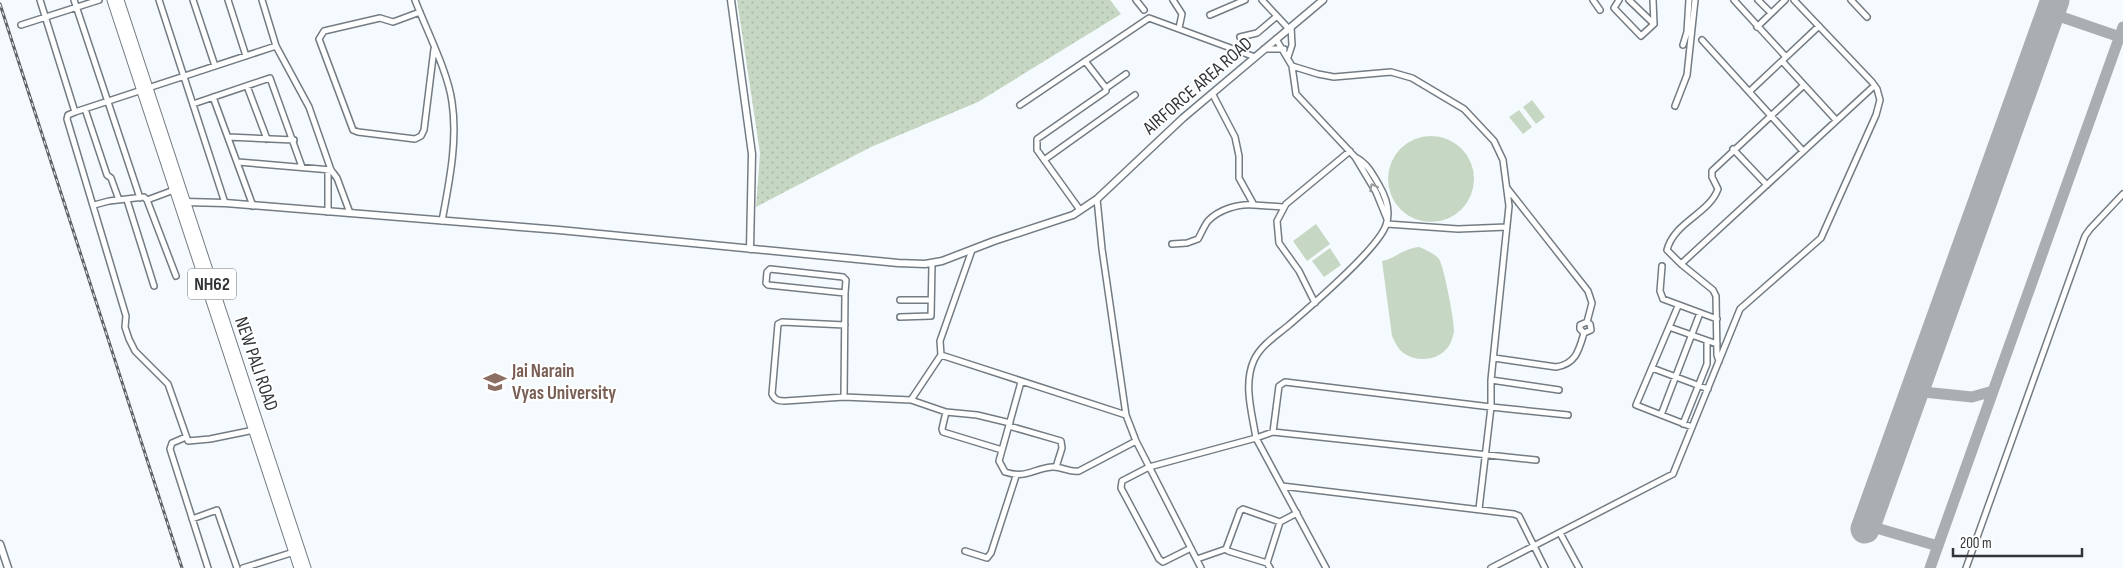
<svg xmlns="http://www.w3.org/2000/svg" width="2123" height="568" font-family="'Sofia Sans Condensed',sans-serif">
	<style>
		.grass { fill: url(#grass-dots) }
		.pitch { fill: #c6d8c3 }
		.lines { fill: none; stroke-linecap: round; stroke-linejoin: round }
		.taxiway { stroke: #aaaeb2; stroke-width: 11 }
		.runway { stroke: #aaaeb2; stroke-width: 29 }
		.minor-casing { stroke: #747c83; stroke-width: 8 }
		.tertiary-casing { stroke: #747c83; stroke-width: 9 }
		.trunk-casing { stroke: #747c83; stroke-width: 11 }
		.minor { stroke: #fff; stroke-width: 5 }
		.tertiary { stroke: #fff; stroke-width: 6 }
		.trunk { stroke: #fff; stroke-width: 9 }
		.rail-casing { stroke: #5f6266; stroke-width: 3 }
		.rail { stroke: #fff; stroke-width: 1; stroke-dasharray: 4; stroke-linecap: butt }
		.oneway { stroke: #989a9c }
		.labels { text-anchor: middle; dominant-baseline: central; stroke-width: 4; stroke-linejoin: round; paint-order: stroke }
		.shield { fill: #fff; stroke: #707274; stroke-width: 1 }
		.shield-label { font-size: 18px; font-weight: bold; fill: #323538 }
		.street-label { font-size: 19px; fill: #323538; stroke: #fff }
		.education-label { font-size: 19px; font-weight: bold; fill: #785e54; stroke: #fff; text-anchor: start }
	</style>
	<defs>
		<pattern id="grass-dots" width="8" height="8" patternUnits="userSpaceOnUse" patternTransform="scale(1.25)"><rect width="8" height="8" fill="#c6d8c3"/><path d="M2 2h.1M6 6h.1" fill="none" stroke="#abbaa8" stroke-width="1.8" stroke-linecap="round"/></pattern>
	</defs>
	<rect width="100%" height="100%" fill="#f5faff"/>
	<path class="grass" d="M737 0H1110L1121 14 978 102 871 147 756 207 760 153Z"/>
	<path class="pitch" d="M1532 100 1545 117 1536 124 1523 107Z
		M1519 110 1532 127 1523 134 1509 117Z
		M1388 179a43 43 0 1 1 86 0a43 43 0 1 1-86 0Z
		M1316 224 1330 244 1307 261 1293 241Z
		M1419 247C1426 250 1434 253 1439 259 1444 267 1454 319 1454 330 1454 334 1452 338 1451 342 1444 359 1420 364 1405 354 1398 350 1395 342 1392 336L1382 261C1395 259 1401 249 1419 247Z
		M1330 248 1341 265 1324 277 1312 261Z"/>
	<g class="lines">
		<path class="taxiway" d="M2050 13 2123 38
			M1914 391 1972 397 1993 391
			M1866 525 1938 546
			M1930 568 2123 27"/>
		<path class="runway" d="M1865 529 2055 0"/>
		<defs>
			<path id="minor" d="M40 0 75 112 276 46
				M74 0 140 198
				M159 0 225 203
				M193 0 215 66
				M228 0 246 56
				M262 0 276 46 309 107 331 170 337 178 350 213
				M415 0C426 29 448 72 452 102 458 141 449 183 442 221
				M1136 0 1144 10
				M1173 0 1182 14 1179 28
				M1262 0 1289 29
				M1593 0 1600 10
				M1619 0 1614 8 1641 36 1654 24 1653 0
				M1629 0 1654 24
				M1734 0 1786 57
				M1758 0 1771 13
				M1851 0 1867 17
				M420 12 393 22 380 18 324 31 319 39 353 130 358 132 415 139 421 136 424 130 434 49
				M1210 15 1245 0
				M21 25 99 0
				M1757 27 1785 0
				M1240 37 1257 33 1277 16
				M1276 39 1292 66 1296 94 1355 157 1376 192 1387 219
				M1702 40 1803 151
				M1683 45 1687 32 1689 0
				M1264 49H1284
				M1288 57 1292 45 1291 27
				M1782 61 1836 120
				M1292 66 1318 74 1334 77 1391 72 1412 78 1464 109 1494 141 1503 160 1509 206 1491 380V407L1568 415
				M247 86 267 139
				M1106 88 1126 74
				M1750 91 1819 26
				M1212 93 1235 137 1239 156V178L1254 205 1283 207
				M213 97 253 206
				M193 104 270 78 302 167
				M1020 105 1149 18 1255 57
				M1675 106 1687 75 1695 0
				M85 109 107 175 111 178 119 200
				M75 112 68 115 67 119 126 316 125 327 129 339 135 351 168 384 188 441 210 439 254 430
				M228 137 294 140
				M1733 149 1767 185
				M1044 160 1135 95
				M238 162 331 170
				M328 170V212
				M1507 188 1588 291 1592 303 1587 322 1580 325V329L1584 333
				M1097 199 1102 249 1126 415 1136 441 1201 568
				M127 200 154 286
				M147 200 176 276
				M94 205 109 201 144 197 147 200 174 190
				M1080 210 1037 150V139L1106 91V88L1085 61
				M1387 224 1458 229 1507 227
				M1172 244 1187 243 1198 239C1201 234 1204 226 1208 221 1218 210 1239 203 1254 205
				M972 250 940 341 941 355 1126 415
				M1681 264 1874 86
				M1662 266 1660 291 1663 299 1717 319
				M770 269 843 277 846 280 845 293 768 285 766 283 767 272Z
				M900 300H931
				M1315 303 1299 271 1279 243 1277 221 1286 204 1350 151
				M1678 306 1636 405 1692 427
				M900 317 931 316 932 264
				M845 325 782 322 778 324 772 394C775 400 778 401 785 401L844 397 911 400 941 355
				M1669 327 1717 344
				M1584 333 1591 330 1590 324 1587 322
				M1494 358 1556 367C1576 364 1579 350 1584 333
				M1719 361 1717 355 1716 296 1713 290 1681 264 1667 250C1674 222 1709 214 1718 189L1712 177V171L1804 85
				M1652 368 1708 389
				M1491 380 1559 390
				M1021 382 999 461 1005 472C1026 479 1032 469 1052 467 1061 466 1070 473 1079 471L1136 441
				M844 397 845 293
				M911 400 946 412 977 415 1010 423
				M946 412 942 429 943 432 1002 450
				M1661 415 1700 313
				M1683 424 1707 364V341
				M1009 426 1061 441 1062 448 1056 467
				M1273 432 1279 386 1285 382 1491 407 1479 509
				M186 437 172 443 170 449 208 568
				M1282 486 1514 514 1519 516 1545 568
				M192 519 217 510 237 568
				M1560 533 1579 568
				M1191 548 1163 562 1159 559 1121 488 1122 481 1149 467 1256 438C1252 413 1243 384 1254 360 1261 345 1277 335 1289 325 1311 306 1378 249 1386 225 1391 211 1386 197 1379 185 1372 173 1367 163 1355 157
				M965 551 987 558 991 553 1016 476
				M1197 559 1226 549
				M1267 563 1280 522
				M243 568 294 552
				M1270 568 1267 563 1228 551 1226 549 1240 511 1243 509 1280 522 1297 513
				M1326 568 1256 438 1273 432 1536 460
				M1491 568 1673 474 1740 309 1821 238 1876 115 1880 100 1877 89 1872 82 1794 0
				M1966 568 2085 236 2090 229 2123 194"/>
			<path id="tertiary" d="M731 0 752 154 750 249
				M185 202 225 203 559 230 898 263 925 264 942 261 994 241 1073 215 1097 199 1183 118 1323 0
				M0 544 8 568"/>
			<path id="trunk" d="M112 0 299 568
				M119 0 306 568"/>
		</defs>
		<use href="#minor" class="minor-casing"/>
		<use href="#tertiary" class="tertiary-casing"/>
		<use href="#trunk" class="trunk-casing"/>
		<use href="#minor" class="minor"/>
		<use href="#tertiary" class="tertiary"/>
		<use href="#trunk" class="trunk"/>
		<defs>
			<path id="rail" d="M0 4 182 568"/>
		</defs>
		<use href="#rail" class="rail-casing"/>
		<use href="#rail" class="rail"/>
	</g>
	<defs><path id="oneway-chevron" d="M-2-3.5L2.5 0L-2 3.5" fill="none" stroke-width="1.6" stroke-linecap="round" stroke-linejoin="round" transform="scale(1.25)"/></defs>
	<use class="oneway" href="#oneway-chevron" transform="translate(1373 187) rotate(-118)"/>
	<defs>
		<symbol id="university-bare" viewBox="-9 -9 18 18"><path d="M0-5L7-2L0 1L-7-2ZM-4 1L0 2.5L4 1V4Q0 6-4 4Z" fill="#8d6e63" stroke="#fff" stroke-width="2.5" paint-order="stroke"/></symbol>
	</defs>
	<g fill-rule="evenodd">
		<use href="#university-bare" x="479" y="366" width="32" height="32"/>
	</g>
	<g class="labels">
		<rect class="shield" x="188" y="268.5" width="48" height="31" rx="4"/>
		<g class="shield-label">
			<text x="212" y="284">NH62</text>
		</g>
		<g class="street-label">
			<text transform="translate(1198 86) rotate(-41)">AIRFORCE AREA ROAD</text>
			<text transform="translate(256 364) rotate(71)">NEW PALI ROAD</text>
		</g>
		<g class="education-label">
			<text x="512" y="371">Jai Narain<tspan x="512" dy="22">Vyas University</tspan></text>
		</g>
	</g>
	<path d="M1953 548v8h129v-8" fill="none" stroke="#323538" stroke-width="2.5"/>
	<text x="1960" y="548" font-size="15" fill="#323538" stroke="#ffffff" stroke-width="4" paint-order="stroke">200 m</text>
</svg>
